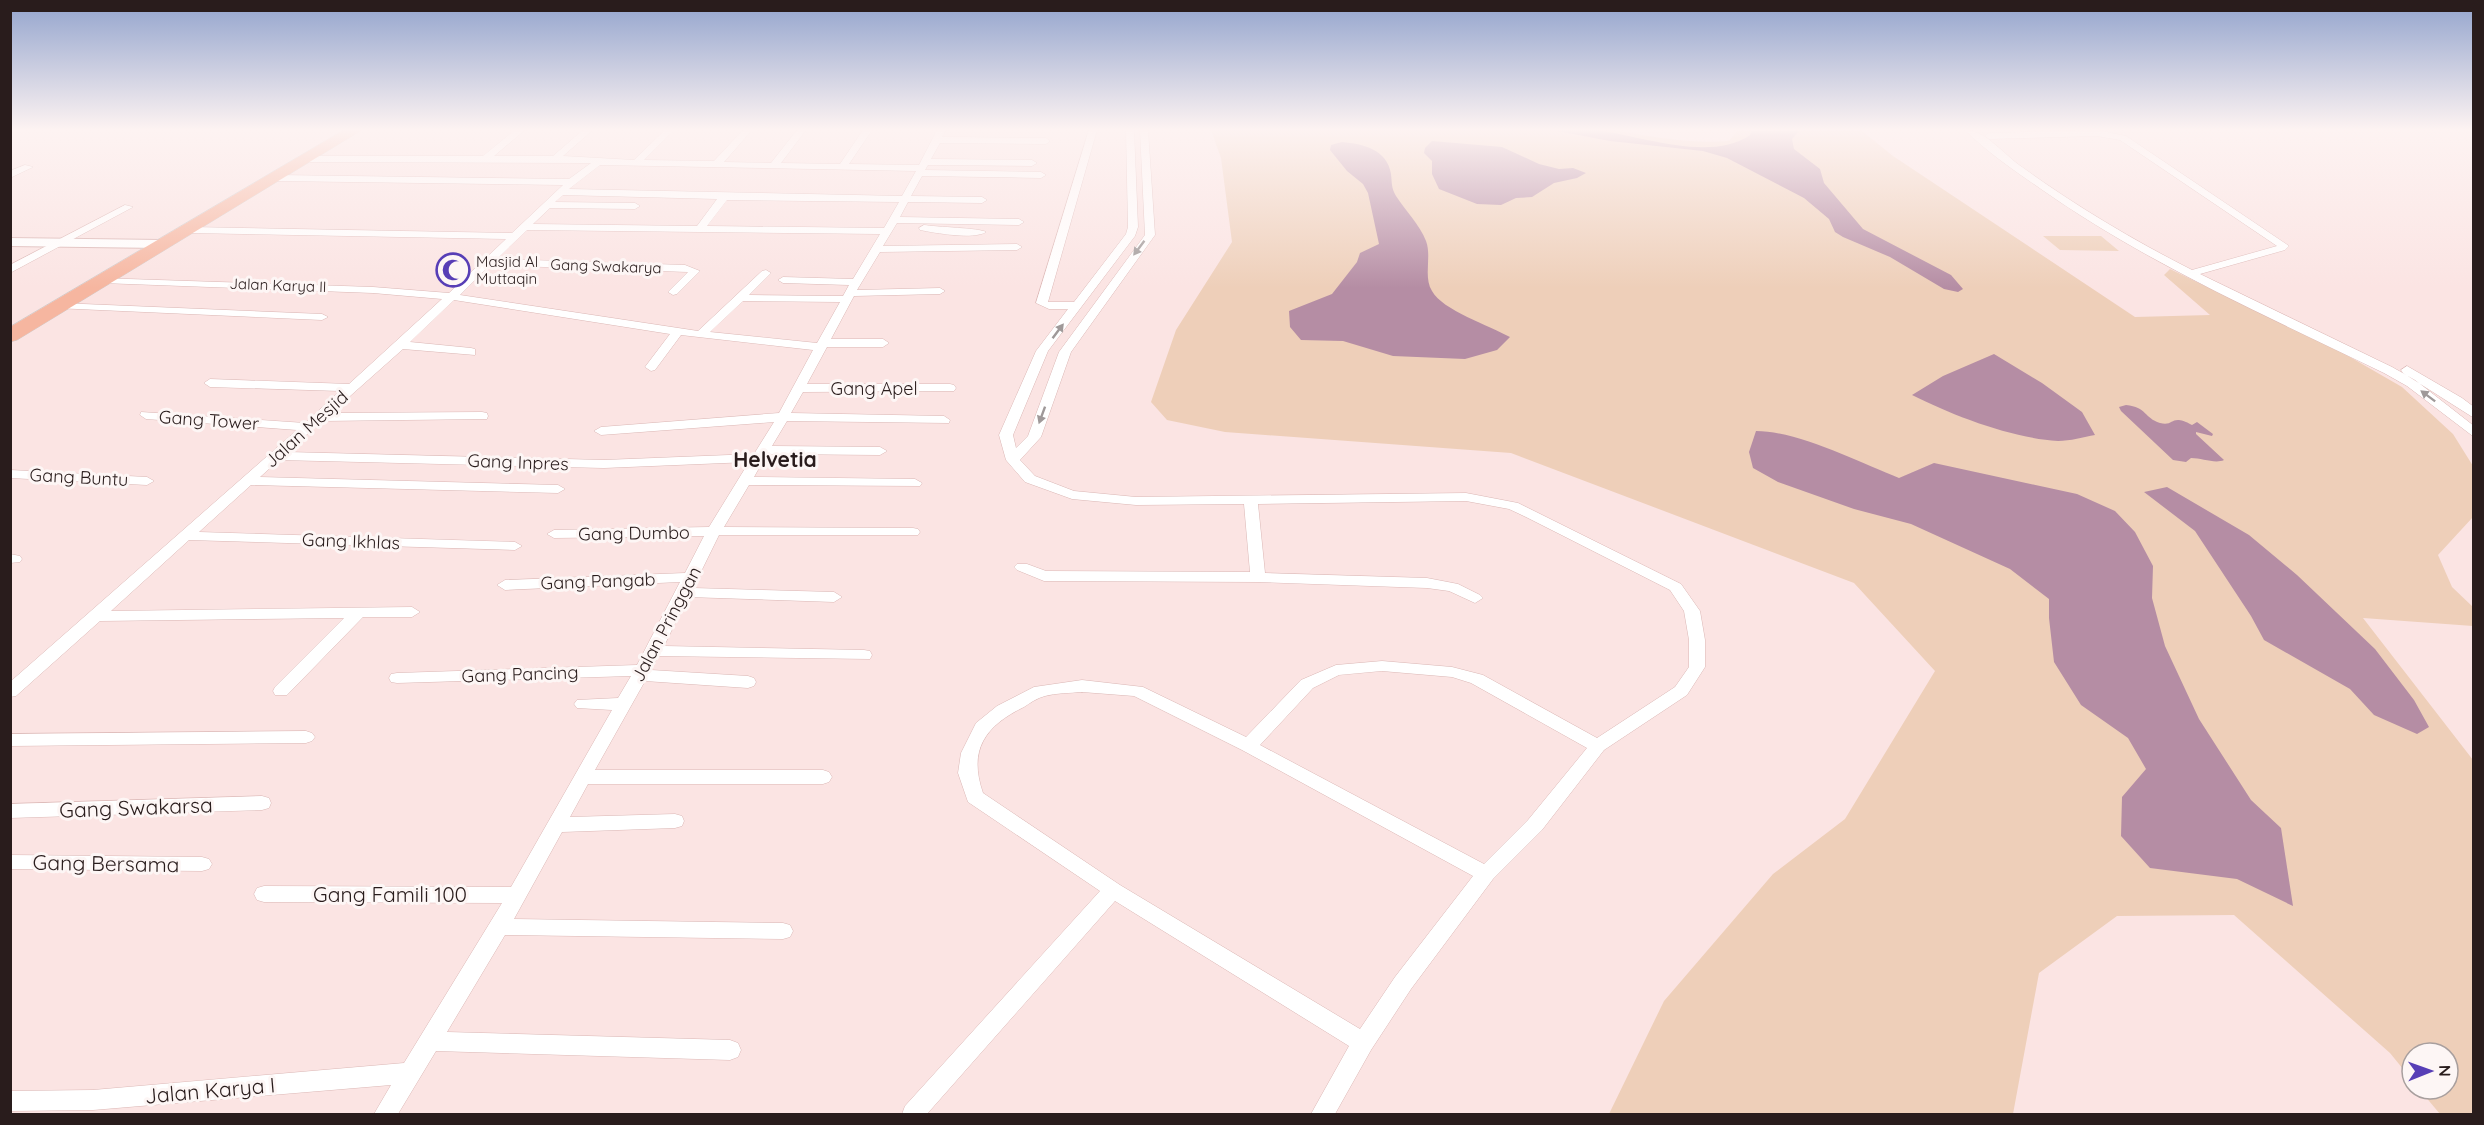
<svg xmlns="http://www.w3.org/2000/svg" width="2484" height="1125" font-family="Quicksand,sans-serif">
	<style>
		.green { fill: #eecfb9 }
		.water { fill: #b58da4 }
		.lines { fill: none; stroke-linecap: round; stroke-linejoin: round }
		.minor-casing { stroke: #dbb7b5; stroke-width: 1 }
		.tertiary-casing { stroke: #dbb7b5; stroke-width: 2 }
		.trunk-casing { stroke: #d0cdcd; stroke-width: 1 }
		.minor { fill: #fff; fill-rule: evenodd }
		.tertiary { fill: #fff; fill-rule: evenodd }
		.trunk { fill: #f6b6a0; fill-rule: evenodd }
		.oneway { fill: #9f9999 }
		.labels { text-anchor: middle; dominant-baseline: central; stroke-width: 6; stroke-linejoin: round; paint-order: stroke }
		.far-poi-label { font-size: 15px; fill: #291c1c; stroke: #fdf6f5; text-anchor: start }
		.far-street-label { font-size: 15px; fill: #291c1c; stroke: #fdf6f5 }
		.street-label { font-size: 18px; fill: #291c1c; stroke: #fdf6f5 }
		.quarter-label { font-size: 21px; font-weight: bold; fill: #291c1c; stroke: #fdf6f5 }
		.near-street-label { font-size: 21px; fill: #291c1c; stroke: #fdf6f5 }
	</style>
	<rect width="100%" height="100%" fill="#fbe4e3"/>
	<path class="green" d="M1211 130H1614C1653 137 1689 144 1729 141L1737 131H1862L1893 156 2135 317 2210 315 2164 275 2170 269 2343 353 2402 387 2453 434 2473 466V517L2438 555 2452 587 2473 607V626L2363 618 2473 760V1114H2440L2419 1089H2448V1053H2412V1080L2390 1053 2234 915 2117 916 2039 973 2013 1114H1609L1664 1001 1773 874 1845 819 1935 671 1854 583 1511 453 1225 432 1167 420 1151 402 1176 330 1232 242 1221 158Z
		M2043 236H2101L2119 251 2060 250Z"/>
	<path class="water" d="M1557 131C1570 130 1583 129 1595 130 1640 135 1710 163 1750 135L1751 131H1799L1792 139 1794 149 1820 169 1824 183 1863 229 1951 275 1963 289 1958 292 1944 289 1890 257 1843 237 1835 232 1829 219 1804 198 1727 158 1703 151 1610 141Z
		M1432 141 1502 147 1539 164 1559 169 1573 168 1586 173 1577 178 1554 183 1532 197 1516 198 1501 205 1477 204 1439 189 1432 174V161L1424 153 1425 148Z
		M1342 142C1363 144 1387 149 1391 174 1392 182 1391 188 1396 196 1405 210 1420 225 1426 241 1432 257 1423 276 1432 291 1442 310 1490 326 1510 337L1497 350 1465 359 1393 356 1343 341 1301 340 1290 327 1289 311 1332 294 1357 262 1360 253 1379 244 1368 193 1363 184 1347 171 1330 150 1331 145Z
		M1994 354 2042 383 2082 412 2095 435C2084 437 2070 441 2058 441 2011 438 1954 416 1912 395L1943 376Z
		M2126 405C2147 407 2144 418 2160 423 2175 427 2170 413 2192 425L2197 422 2213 434 2212 436 2196 432V434L2224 460C2215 464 2202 458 2191 458L2186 462 2173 460 2121 411 2119 407Z
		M1756 431C1798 431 1859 462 1899 478L1934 463 2077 494 2115 511 2135 532 2153 566 2152 598 2165 646 2199 719 2251 800 2281 828 2293 906 2237 879 2150 868 2121 836 2122 797 2146 769 2128 738 2081 705 2054 662 2049 618V599L2010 569 1911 524 1854 509 1778 482 1753 468 1749 452Z
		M2167 487 2249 535 2297 575 2375 649 2414 700 2429 727 2417 734 2374 715 2350 689 2264 640 2251 616 2195 531 2144 492Z"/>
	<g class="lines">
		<defs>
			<path id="minor" d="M515 130H525L494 156H553L583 130H593L563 156 634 160 665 130H674L644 160 714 161 743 130H752L724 162 771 163 797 130H806L781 163 840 164 863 130H872L849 164 919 165 937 130H946L942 137 1046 138 1050 141 1046 144 940 143 931 159 1032 160 1037 163 1032 166 928 165 925 170 1041 172 1046 175 1041 178 922 176 911 196 982 197 987 200 982 203 908 202 900 217 1019 219 1024 222 1019 225 897 223 883 246 1017 244 1022 247 1017 250 880 252 857 290 940 288 945 291 940 294 854 296 831 339H883L889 343 883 347H827L807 384H950L954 385 956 388 954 391 803 392 791 413 944 416 950 420 949 423 787 421 772 446 880 447 887 451 880 455 767 454 754 477 915 479 922 483 920 486 749 485 724 527 913 528 918 529 920 532 918 535H719L693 588 834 592 842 597 834 602 688 597 664 646 864 650 870 651 872 655 870 659 658 656 651 670 748 676 754 678 756 682 754 686 748 688 645 681 595 770H823L829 772 832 777 829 782 823 784H588L570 817 675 814 682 816 684 821 682 826 675 828 562 832 514 919 783 923 790 925 793 931 790 937 783 939 505 935 447 1032 730 1040 738 1043 741 1050 738 1057 730 1060 436 1051 398 1114H374L391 1085 93 1110 10 1111V1091L93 1090 404 1063 502 903 264 902 257 900 254 894 257 888 264 886 511 887 612 710 577 708 574 704 577 700 618 698 631 676 397 683 391 682 389 678 391 674 397 673 637 665 680 582 505 590 497 585 505 580 685 573 704 536 554 538 547 534 554 530 709 527 749 462 604 468 279 460 260 477 558 485 565 489 558 493 251 485 199 532 515 542 522 546 515 550 189 540 111 611 412 607 420 612 412 617H363L287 695H275L273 691 275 687 344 618 100 621 16 696 10 697V682L297 430 146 419 140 415 141 412 305 423 340 391 210 387 204 383 210 379 349 384 442 299 373 293 102 283 97 280 98 278 373 287 449 293 506 239 190 233 185 230 190 227 512 233 563 185 277 181 272 178 277 175 569 179 591 163 310 162 306 159 310 156H483ZM600 165 916 171 902 196 569 189ZM563 195 717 199 697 226 533 224 550 208 635 209 640 206 635 203 555 202ZM727 200 899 202 884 228 707 226ZM527 230 880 234 853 279 783 277 778 280 783 283 849 285 843 296 749 295 771 273 766 270 762 271 698 331 460 295 490 265 688 272 668 292 673 295 677 294 700 271 685 265 497 259ZM454 300 670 334 645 367 651 371 655 370 681 335 813 350 779 413 601 427 594 431 601 435 774 422 754 454 604 460 287 452 322 421 487 419 488 416 487 413 482 412 331 413 403 349 475 355V349L471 348 410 342ZM743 301 840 302 817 343 710 332Z
				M1089 130H1097L1048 302H1074L1126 234 1128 227 1126 130H1134L1138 227 1135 236 1048 351 1013 435 1016 448 1028 436 1059 352 1145 235 1140 130H1148L1155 235 1071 352 1041 437 1020 460 1035 476 1074 491 1136 497 1466 493 1518 503 1681 584 1700 611 1705 640V667L1687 695 1604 750 1542 830 1493 879 1411 989 1371 1050 1335 1114H1311L1349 1046 1115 901 927 1114H902L905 1106 1100 891 968 802 958 773 961 753 976 723 997 706 1034 687 1082 680 1143 687 1246 737 1301 680 1336 665 1382 661 1452 667 1483 675 1597 738 1675 687 1689 667V640L1684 611 1670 590 1528 518 1509 509 1466 501 1258 504 1265 573 1427 578 1458 584 1480 595 1483 598 1475 603 1449 591 1427 588 1258 582 1044 581 1017 570 1014 567 1017 564H1027L1046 571 1250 572 1244 504 1136 505 1072 499 1025 482 1006 460 999 435 1036 351 1068 309H1049L1036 303ZM1382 671 1452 677 1471 683 1587 748 1528 820 1484 864 1260 745 1313 688 1339 675ZM1082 692 1134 696 1242 750 1473 876 1395 977 1360 1029 1120 885 983 793C968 750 985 726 1024 707 1030 703 1037 698 1045 696 1056 693 1070 693 1082 692Z
				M1965 130C1986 130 2005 156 2022 167 2076 206 2133 240 2192 270L2277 246 2120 140 2097 136 1989 139 1985 136 1989 133 2097 130 2126 136 2289 246 2285 250 2200 274 2392 367 2415 380 2474 426V437L2407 386 2384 373C2267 316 2148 264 2041 189 2015 171 1988 153 1965 130Z
				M25 165 33 167 10 178V171Z
				M125 205 133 207 10 273V265Z
				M924 225C936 227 980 228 986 232 974 240 935 233 920 230L919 228Z
				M59 303 322 314 328 317 322 320 55 308 53 306Z
				M2407 366 2462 398 2474 407V418L2403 373 2401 370Z
				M10 470 147 477 154 481 147 485 10 478Z
				M10 554 20 556 22 559 20 562 10 563Z
				M306 731 312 733 315 737 312 741 306 743 10 746V734Z
				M262 796 269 798 271 803 269 808 262 810 10 818V804Z
				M10 855 202 857 209 859 212 864 209 869 202 871 10 869Z"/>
			<path id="tertiary" d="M10 238 161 240 167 244 161 248 10 246Z"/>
			<path id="trunk" d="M344 130H362L17 340 10 342V327Z"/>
		</defs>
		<use href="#minor" class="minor-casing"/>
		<use href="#tertiary" class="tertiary-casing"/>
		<use href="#trunk" class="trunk-casing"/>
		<use href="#minor" class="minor"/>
		<use href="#tertiary" class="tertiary"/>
		<use href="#trunk" class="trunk"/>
	</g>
	<defs><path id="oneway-solid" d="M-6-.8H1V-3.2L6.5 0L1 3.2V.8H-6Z" transform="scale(1.5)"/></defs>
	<g class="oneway">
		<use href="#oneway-solid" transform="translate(1139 248) rotate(127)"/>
		<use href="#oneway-solid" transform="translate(1058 331) rotate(-53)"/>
		<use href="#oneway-solid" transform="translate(2428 396) rotate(-143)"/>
		<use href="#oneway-solid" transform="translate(1042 415) rotate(110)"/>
	</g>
	<linearGradient id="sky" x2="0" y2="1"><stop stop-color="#93a4cd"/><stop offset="0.45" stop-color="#fdf3f2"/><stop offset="1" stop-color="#fdf3f2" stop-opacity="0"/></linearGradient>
	<rect width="2484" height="288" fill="url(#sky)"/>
	<defs>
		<symbol id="mosque-ring" viewBox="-11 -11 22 22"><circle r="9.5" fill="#fdf6f5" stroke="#573eb6" stroke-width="1.5"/><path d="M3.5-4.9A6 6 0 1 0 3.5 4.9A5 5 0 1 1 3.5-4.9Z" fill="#573eb6"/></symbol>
	</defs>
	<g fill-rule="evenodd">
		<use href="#mosque-ring" x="434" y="251" width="38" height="38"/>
	</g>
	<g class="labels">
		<g class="far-poi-label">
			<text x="476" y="261">Masjid Al<tspan x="476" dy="17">Muttaqin</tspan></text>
		</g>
		<g class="far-street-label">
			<text transform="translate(606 266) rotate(2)">Gang Swakarya</text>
			<text transform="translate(278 285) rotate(2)">Jalan Karya II</text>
		</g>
		<g class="street-label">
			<text x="874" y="388">Gang Apel</text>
			<text transform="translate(209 420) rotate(4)">Gang Tower</text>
			<text transform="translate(306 429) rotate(-42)">Jalan Mesjid</text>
			<text transform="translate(518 462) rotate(2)">Gang Inpres</text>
			<text transform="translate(79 477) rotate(3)">Gang Buntu</text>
			<text transform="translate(634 533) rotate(-1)">Gang Dumbo</text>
			<text transform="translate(351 541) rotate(2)">Gang Ikhlas</text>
			<text transform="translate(598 581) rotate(-2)">Gang Pangab</text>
			<text transform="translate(666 624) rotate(-62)">Jalan Pringgan</text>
			<text transform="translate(520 674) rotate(-2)">Gang Pancing</text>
		</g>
		<g class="quarter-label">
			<text x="775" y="459">Helvetia</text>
		</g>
		<g class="near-street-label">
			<text transform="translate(136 807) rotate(-2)">Gang Swakarsa</text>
			<text transform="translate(106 863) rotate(1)">Gang Bersama</text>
			<text x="390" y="894">Gang Famili 100</text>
			<text transform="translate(210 1090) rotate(-5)">Jalan Karya I</text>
		</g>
	</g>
	<rect width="2484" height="1125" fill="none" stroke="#291c1c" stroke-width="24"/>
	<g transform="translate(2430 1071) rotate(89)"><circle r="28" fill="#fdf6f5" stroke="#a89f9e" stroke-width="1.5"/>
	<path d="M0-4.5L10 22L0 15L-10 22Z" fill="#573eb6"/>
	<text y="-9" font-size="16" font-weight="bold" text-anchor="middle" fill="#291c1c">N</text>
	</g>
</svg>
